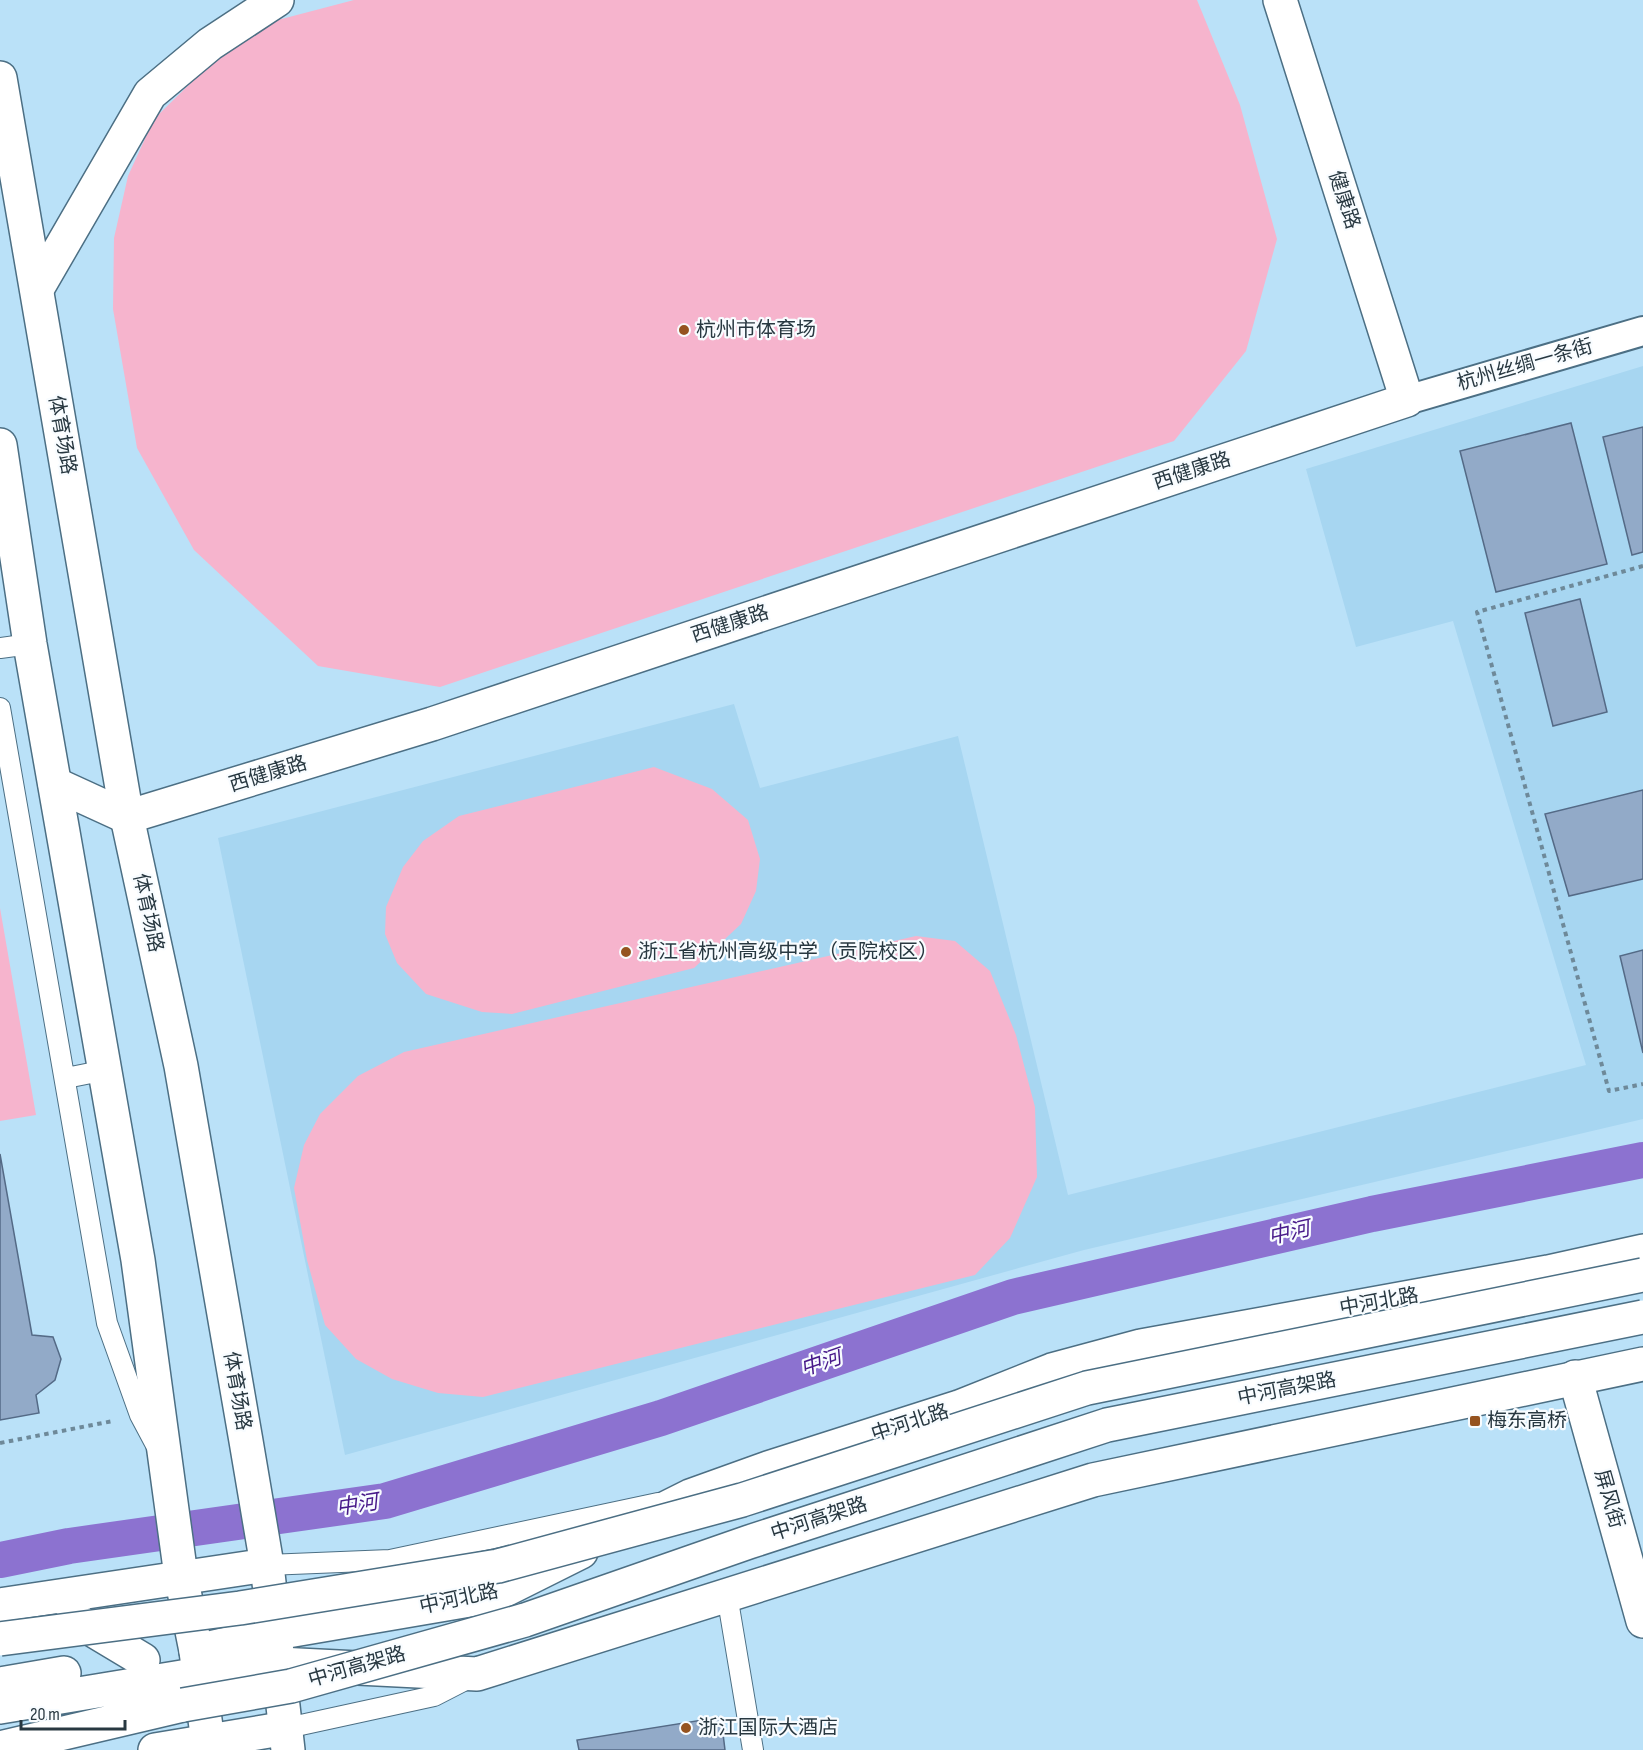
<svg xmlns="http://www.w3.org/2000/svg" width="1643" height="1750" font-family="'Sofia Sans Condensed','Noto Sans SC',sans-serif">
	<style>
		.built { fill: #a7d6f1 }
		.green { fill: #f6b4cd }
		.lines { fill: none; stroke-linecap: round; stroke-linejoin: round }
		.canal { stroke: #8c72d0; stroke-width: 36 }
		.building { fill: #92aac8; stroke: #546a86; stroke-width: 1.5 }
		.service-casing { stroke: #4c6f84; stroke-width: 22 }
		.pedestrian-casing { stroke: #4c6f84; stroke-width: 32 }
		.minor-casing { stroke: #4c6f84; stroke-width: 36 }
		.tertiary-casing { stroke: #4c6f84; stroke-width: 36 }
		.secondary-casing { stroke: #4c6f84; stroke-width: 36 }
		.primary-casing { stroke: #4c6f84; stroke-width: 36 }
		.trunk-casing { stroke: #4c6f84; stroke-width: 36 }
		.path { stroke: #6e8999; stroke-width: 4; stroke-dasharray: 4.5 4.5; stroke-linecap: butt }
		.service { stroke: #fff; stroke-width: 20 }
		.pedestrian { stroke: #fff; stroke-width: 28 }
		.minor { stroke: #fff; stroke-width: 33 }
		.tertiary { stroke: #fff; stroke-width: 33 }
		.secondary { stroke: #fff; stroke-width: 33 }
		.primary { stroke: #fff; stroke-width: 33 }
		.trunk { stroke: #fff; stroke-width: 33 }
		.trunk-bridge-casing { stroke: #4c6f84; stroke-width: 36; stroke-linecap: butt }
		.trunk-bridge { stroke: #fff; stroke-width: 33 }
		.poi-dot { fill: #955320; stroke: #f8fcff; stroke-width: 2 }
		.labels { text-anchor: middle; dominant-baseline: central; stroke-width: 4.5; stroke-linejoin: round; paint-order: stroke }
		.street-label { font-size: 20px; fill: #283841; stroke: #f8fcff }
		.poi-label { font-size: 20px; fill: #283841; stroke: #f8fcff; text-anchor: start }
		.water-label { font-size: 21px; font-style: italic; fill: #471989; stroke: #f8fcff }
	</style>
	<rect width="100%" height="100%" fill="#bae1f8"/>
	<path class="built" d="M1643 366V1119L1084 1250 345 1455 218 838 734 704 760 788 958 736 1068 1195 1586 1065 1453 621 1356 647 1306 469Z"/>
	<path class="green" d="M354 0H1197L1240 105 1277 239 1246 351 1174 441 440 687 318 666 194 550 137 448 113 309 114 238 128 176 154 119 209 65 274 21Z
		M654 767 712 789 748 820 760 859 756 891 741 924 694 968 512 1014 482 1012 426 994 397 963 385 934 386 907 403 867 423 841 459 816Z
		M0 908 36 1115 0 1121Z
		M916 936 955 941 990 971 1016 1035 1035 1107 1037 1177 1010 1238 975 1275 483 1397 438 1393 392 1379 356 1359 325 1325 307 1260 294 1188 304 1145 320 1114 358 1076 404 1052Z"/>
	<g class="lines">
		<path class="canal" d="M0 1560 69 1546 385 1501 661 1418 1013 1297 1372 1214 1643 1160"/>
	</g>
	<path class="building" d="M1571 423 1607 564 1496 592 1460 451Z
		M1643 427V552L1632 555 1603 437Z
		M1580 599 1607 712 1553 726 1525 613Z
		M1643 790V879L1569 896 1545 814Z
		M1643 950V1053L1620 956Z
		M0 1154 32 1335 53 1337 61 1359 55 1380 36 1395 39 1413 0 1420Z
		M721 1717 725 1750H579L577 1740Z"/>
	<g class="lines">
		<defs>
			<path id="service" d="M0 648 30 644
				M0 708 107 1323 140 1415 156 1445
				M66 1078 106 1070
				M267 1565 390 1560 658 1503
				M727 1595 753 1750
				M287 1728 434 1696 471 1677"/>
			<path id="pedestrian" d="M1407 400 1643 331"/>
			<path id="minor" d="M37 289 150 94 210 44 277 0
				M55 784 127 817 432 724 1407 400 1280 0"/>
			<path id="tertiary" d="M1575 1377 1643 1621
				M0 1605 267 1565
				M73 1618 143 1660
				M155 1750 287 1728"/>
			<path id="secondary" d="M0 78 127 817 181 1066 246 1441 267 1565 288 1750
				M0 445 30 644 138 1260 181 1576 196 1651 209 1750"/>
			<path id="primary" d="M648 1517 690 1496 768 1468 959 1407 1052 1370 1141 1346 1548 1272 1643 1251
				M196 1651 276 1633 493 1596 581 1552
				M200 1674 279 1664 477 1674 1093 1480 1643 1364"/>
			<path id="trunk" d="M0 1684 64 1673
				M0 1707 200 1674
				M0 1748 183 1705"/>
		</defs>
		<use href="#service" class="service-casing"/>
		<use href="#pedestrian" class="pedestrian-casing"/>
		<use href="#minor" class="minor-casing"/>
		<use href="#tertiary" class="tertiary-casing"/>
		<use href="#secondary" class="secondary-casing"/>
		<use href="#primary" class="primary-casing"/>
		<use href="#trunk" class="trunk-casing"/>
		<path class="path" d="M1643 566 1477 612 1609 1091 1643 1084
			M0 1443 113 1421"/>
		<use href="#service" class="service"/>
		<use href="#pedestrian" class="pedestrian"/>
		<use href="#minor" class="minor"/>
		<use href="#tertiary" class="tertiary"/>
		<use href="#secondary" class="secondary"/>
		<use href="#primary" class="primary"/>
		<use href="#trunk" class="trunk"/>
		<defs>
			<path id="trunk-bridge" d="M0 1639 240 1608 498 1566 742 1500 1087 1388 1643 1275
				M183 1705 291 1686 525 1620 749 1542 1107 1425 1643 1317"/>
		</defs>
		<use href="#trunk-bridge" class="trunk-bridge-casing"/>
		<use href="#trunk-bridge" class="trunk-bridge"/>
	</g>
	<g class="poi-dot">
		<circle cx="684" cy="330" r="6"/>
		<circle cx="626" cy="952" r="6"/>
		<rect x="1469" y="1415" width="12" height="12" rx="3"/>
		<circle cx="686" cy="1728" r="6"/>
	</g>
	<g class="labels">
		<g class="street-label">
			<text transform="translate(1344 200) rotate(72)">健康路</text>
			<text transform="translate(1525 365) rotate(-16)">杭州丝绸一条街</text>
			<text transform="translate(62 435) rotate(80)">体育场路</text>
			<text transform="translate(1192 471) rotate(-18)">西健康路</text>
			<text transform="translate(730 624) rotate(-18)">西健康路</text>
			<text transform="translate(268 774) rotate(-17)">西健康路</text>
			<text transform="translate(148 913) rotate(78)">体育场路</text>
			<text transform="translate(1379 1302) rotate(-10)">中河北路</text>
			<text transform="translate(1287 1389) rotate(-11)">中河高架路</text>
			<text transform="translate(237 1391) rotate(80)">体育场路</text>
			<text transform="translate(910 1423) rotate(-18)">中河北路</text>
			<text transform="translate(1609 1499) rotate(74)">屏风街</text>
			<text transform="translate(819 1519) rotate(-18)">中河高架路</text>
			<text transform="translate(459 1599) rotate(-12)">中河北路</text>
			<text transform="translate(357 1667) rotate(-16)">中河高架路</text>
		</g>
		<g class="poi-label">
			<text x="696" y="330">杭州市体育场</text>
			<text x="638" y="952">浙江省杭州高级中学（贡院校区）</text>
			<text x="1487" y="1421">梅东高桥</text>
			<text x="698" y="1728">浙江国际大酒店</text>
		</g>
		<g class="water-label">
			<text transform="translate(1289 1233) rotate(-13)">中河</text>
			<text transform="translate(821 1363) rotate(-19)">中河</text>
			<text transform="translate(357 1505) rotate(-9)">中河</text>
		</g>
	</g>
	<path d="M21 1720v9h104v-9" fill="none" stroke="#283841" stroke-width="3"/>
	<text x="30" y="1720" font-size="18" fill="#283841" stroke="#f8fcff" stroke-width="4.5" paint-order="stroke">20 m</text>
</svg>
